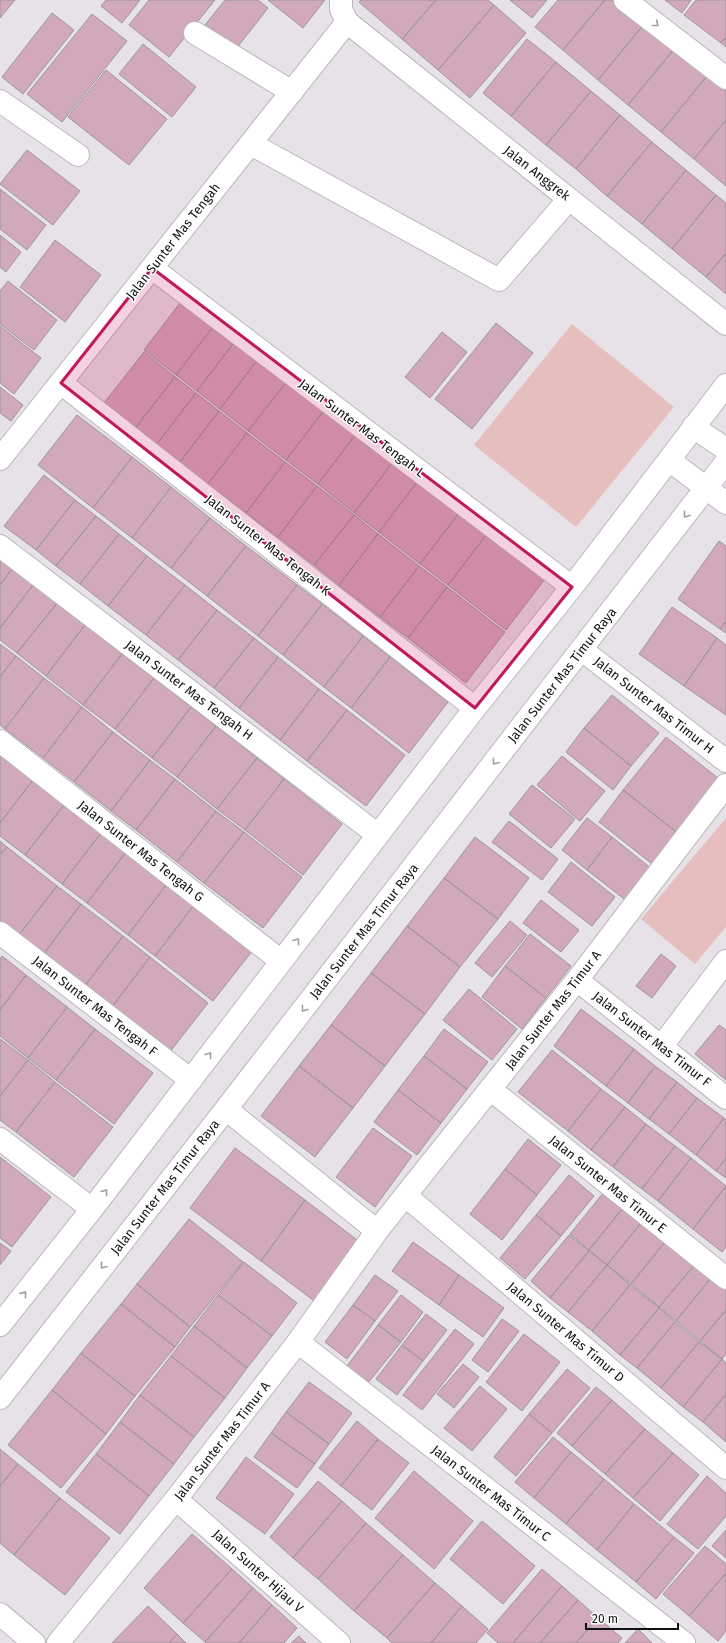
<svg xmlns="http://www.w3.org/2000/svg" width="726" height="1643" font-family="'Fira Sans',sans-serif">
	<style>
		.green { fill: #e6bebe }
		.building { fill: #d2a8bb; stroke: #9c9699 }
		.lines { fill: none; stroke-linecap: round; stroke-linejoin: round }
		.minor-casing { stroke: #bbb7bc; stroke-width: 24 }
		.minor { stroke: #fff; stroke-width: 22 }
		.oneway { stroke: #9f9fa0 }
		.marked { fill: #c2185b; fill-opacity: 0.2; stroke: #c2185b; stroke-width: 3; stroke-linejoin: round }
		.labels { text-anchor: middle; dominant-baseline: central; stroke-width: 3; stroke-linejoin: round; paint-order: stroke }
		.street-label { font-size: 13px; fill: #100f11; stroke: #fff }
	</style>
	<rect width="100%" height="100%" fill="#e7e2e8"/>
	<path class="green" d="M572 324 674 407 576 527 474 445Z
		M726 818V927L695 964 641 919Z"/>
	<path class="building" d="M0 0H15L0 18Z
		M106 0H140L122 23 101 6Z
		M149 0H215L169 57 129 25Z
		M225 0H258L268 8 232 54 201 30Z
		M268 0H325L303 28Z
		M361 0H436L402 39 359 2Z
		M436 0H488L494 5 438 70 402 39Z
		M510 0H547L532 18Z
		M558 0H605L563 50 535 27Z
		M605 0H616L644 24 598 80 563 50Z
		M665 0H691L682 13Z
		M696 0H726V37L721 43 684 15Z
		M494 5 526 33 470 98 438 70Z
		M52 13 74 30 23 94 2 77Z
		M92 14 127 41 62 122 27 94Z
		M644 24 675 48 628 105 598 80Z
		M726 37V47L721 43Z
		M527 39 556 62 511 116 483 93Z
		M143 44 196 87 172 117 119 74Z
		M675 48 707 76 661 132 628 105Z
		M556 62 591 91 546 145 511 116Z
		M106 70 167 119 129 165 68 117Z
		M707 76 726 91V120L694 159 661 132Z
		M591 91 620 115 576 169 546 145Z
		M620 115 652 142 607 196 576 169Z
		M726 120V186L694 159Z
		M652 142 686 170 642 224 607 196Z
		M27 150 80 191 53 225 0 184Z
		M686 170 716 195 672 249 642 224Z
		M0 189 46 225 27 250 0 229Z
		M716 195 726 203V253L706 277 672 249Z
		M0 235 21 252 6 272 0 267Z
		M55 240 101 275 65 322 20 287Z
		M726 253V294L706 277Z
		M8 281 57 320 34 350 0 324V291Z
		M183 299 215 324 176 375 144 350Z
		M496 323 533 353 472 429 435 399Z
		M215 324 236 340 197 391 176 375Z
		M0 326 41 358 14 394 0 383Z
		M442 332 467 352 430 398 405 377Z
		M236 340 259 358 220 409 197 391Z
		M144 352 175 377 136 427 104 403Z
		M259 358 288 380 248 431 220 409Z
		M175 377 196 393 157 444 136 427Z
		M288 380 325 409 286 460 248 431Z
		M0 387 23 405 11 421 0 413Z
		M196 393 219 411 180 462 157 444Z
		M325 409 356 434 318 484 286 460Z
		M219 411 247 433 208 484 180 462Z
		M77 415 132 457 93 508 38 465Z
		M247 433 285 462 246 513 208 484Z
		M356 434 393 462 354 513 318 484Z
		M132 457 171 487 132 538 93 508Z
		M285 462 317 486 278 537 246 513Z
		M393 462 418 481 379 532 354 513Z
		M44 475 75 500 36 550 4 526Z
		M418 481 459 513 420 564 379 532Z
		M317 486 354 515 314 565 278 537Z
		M171 487 210 518 171 568 132 538Z
		M75 500 96 516 56 566 36 550Z
		M459 513 487 534 448 585 420 564Z
		M354 515 378 534 339 585 314 565Z
		M96 516 119 534 80 584 56 566Z
		M210 518 246 546 207 596 171 568Z
		M119 534 147 556 108 606 80 584Z
		M378 534 419 566 380 617 339 585Z
		M487 534 545 579 506 630 448 585Z
		M719 541 726 546V621L720 629 678 599Z
		M246 546 297 585 258 636 207 596Z
		M147 556 185 585 146 635 108 606Z
		M0 559 12 569 0 585Z
		M419 566 447 587 408 638 380 617Z
		M12 569 33 585 0 628V585Z
		M33 585 57 603 17 653 0 640V628Z
		M185 585 217 610 178 660 146 635Z
		M297 585 322 604 283 655 258 636Z
		M447 587 505 632 466 683 408 638Z
		M57 603 85 625 46 676 17 653Z
		M322 604 363 636 324 687 283 655Z
		M672 607 717 638 684 686 639 654Z
		M217 610 254 638 214 688 178 660Z
		M726 621V633L720 629Z
		M85 625 122 654 83 705 46 676Z
		M363 636 390 657 351 708 324 687Z
		M254 638 278 657 239 708 214 688Z
		M717 638 726 645V715L684 686Z
		M0 644 16 656 0 677Z
		M122 654 154 678 115 729 83 705Z
		M16 656 44 678 5 729 0 725V677Z
		M278 657 319 689 280 740 239 708Z
		M390 657 448 702 409 753 351 708Z
		M44 678 82 707 43 758 5 729Z
		M154 678 191 707 152 758 115 729Z
		M319 689 347 710 307 761 280 740Z
		M612 695 659 733 631 766 584 728Z
		M82 707 113 732 74 782 43 758Z
		M191 707 216 726 177 777 152 758Z
		M347 710 405 755 366 806 307 761Z
		M216 726 257 758 217 809 177 777Z
		M584 728 631 766 613 790 566 752Z
		M113 732 150 760 111 811 74 782Z
		M666 737 723 782 680 835 623 790Z
		M0 755 33 780 0 823Z
		M562 756 605 791 580 821 537 785Z
		M257 758 284 779 245 830 217 809Z
		M150 760 175 779 136 830 111 811Z
		M175 779 216 811 177 862 136 830Z
		M284 779 342 824 303 875 245 830Z
		M33 780 64 805 25 855 0 836V823Z
		M532 785 575 819 551 848 509 814Z
		M623 790 680 835 656 867 599 822Z
		M64 805 101 833 62 884 25 855Z
		M216 811 244 832 204 883 177 862Z
		M587 818 612 837 587 870 562 850Z
		M509 821 558 859 542 880 492 842Z
		M244 832 302 877 263 928 204 883Z
		M101 833 126 852 87 903 62 884Z
		M475 837 529 878 498 919 444 878Z
		M612 837 653 870 628 902 587 870Z
		M0 841 7 847 0 855Z
		M7 847 57 886 18 936 0 922V855Z
		M126 852 167 884 128 935 87 903Z
		M571 862 615 897 592 926 548 892Z
		M444 878 498 919 460 967 407 926Z
		M167 884 194 905 155 956 128 935Z
		M57 886 81 904 43 955 18 936Z
		M541 900 579 930 561 952 523 923Z
		M81 904 123 936 84 987 43 955Z
		M194 905 253 950 213 1001 155 956Z
		M510 921 527 935 492 977 475 963Z
		M407 926 460 967 425 1014 371 973Z
		M530 934 571 966 546 998 505 966Z
		M123 936 150 957 111 1008 84 987Z
		M661 954 676 966 652 998 636 986Z
		M2 956 26 975 0 1010V959Z
		M150 957 208 1003 169 1053 111 1008Z
		M505 966 546 998 522 1029 482 997Z
		M371 973 425 1014 385 1066 331 1025Z
		M26 975 67 1007 28 1058 0 1036V1010Z
		M469 989 517 1029 492 1060 443 1020Z
		M67 1007 95 1029 56 1080 28 1058Z
		M581 1009 634 1049 606 1086 554 1046Z
		M331 1025 385 1066 353 1108 299 1066Z
		M719 1025 726 1030V1080L695 1054Z
		M95 1029 153 1073 114 1124 56 1080Z
		M444 1029 488 1062 467 1089 424 1056Z
		M0 1039 28 1060 0 1096Z
		M634 1049 655 1066 628 1103 606 1086Z
		M552 1050 601 1089 568 1131 518 1092Z
		M424 1056 467 1089 441 1123 398 1090Z
		M28 1060 55 1082 16 1132 0 1120V1096Z
		M299 1066 353 1108 315 1157 261 1116Z
		M655 1066 677 1082 649 1119 628 1103Z
		M55 1082 113 1127 74 1177 16 1132Z
		M677 1082 697 1098 669 1134 649 1119Z
		M601 1089 625 1107 591 1150 568 1131Z
		M398 1090 441 1123 417 1155 374 1122Z
		M697 1098 724 1118 696 1155 669 1134Z
		M625 1107 646 1124 613 1167 591 1150Z
		M724 1118 726 1120V1158L716 1171 696 1155Z
		M646 1124 675 1146 642 1189 613 1167Z
		M373 1128 412 1156 375 1207 336 1177Z
		M528 1139 561 1165 537 1195 505 1169Z
		M675 1146 691 1158 658 1201 642 1189Z
		M235 1148 305 1200 261 1261 190 1208Z
		M0 1157 51 1197 12 1247 0 1238Z
		M691 1158 726 1186 693 1229 658 1201Z
		M726 1158V1178L716 1171Z
		M505 1169 537 1195 502 1240 470 1214Z
		M569 1175 594 1196 561 1236 536 1215Z
		M726 1186V1247L722 1252 693 1229Z
		M608 1187 627 1203 589 1250 570 1234Z
		M305 1200 361 1243 317 1303 261 1261Z
		M627 1203 645 1218 607 1265 589 1250Z
		M536 1215 561 1236 525 1279 500 1258Z
		M645 1218 669 1237 631 1284 607 1265Z
		M189 1219 243 1262 190 1327 137 1284Z
		M569 1235 589 1251 550 1298 531 1281Z
		M669 1237 698 1261 659 1307 631 1284Z
		M413 1242 459 1275 439 1305 392 1271Z
		M0 1243 11 1251 0 1265Z
		M589 1251 607 1265 568 1312 550 1298Z
		M698 1261 714 1274 676 1321 659 1307Z
		M244 1262 297 1303 272 1336 218 1295Z
		M607 1265 630 1285 592 1331 568 1312Z
		M714 1274 726 1284V1310L700 1341 676 1321Z
		M375 1275 398 1291 375 1321 353 1305Z
		M459 1275 504 1308 483 1337 439 1305Z
		M137 1284 190 1327 175 1347 121 1304Z
		M630 1285 659 1308 620 1355 592 1331Z
		M218 1295 272 1336 247 1368 194 1326Z
		M401 1295 423 1312 401 1342 378 1325Z
		M121 1304 175 1347 135 1396 81 1353Z
		M353 1305 375 1321 347 1359 325 1342Z
		M659 1308 675 1322 637 1368 620 1355Z
		M726 1310V1354L722 1359 700 1341Z
		M426 1314 447 1330 423 1361 402 1345Z
		M502 1319 519 1331 488 1372 472 1360Z
		M675 1322 699 1342 661 1388 637 1368Z
		M378 1325 401 1342 368 1383 347 1366Z
		M194 1326 247 1368 225 1398 171 1356Z
		M455 1329 474 1344 422 1410 403 1395Z
		M524 1334 560 1362 522 1411 486 1382Z
		M699 1342 722 1359 683 1407 661 1388Z
		M402 1345 423 1361 397 1395 376 1379Z
		M81 1353 135 1396 106 1434 52 1390Z
		M171 1356 225 1398 194 1437 140 1395Z
		M722 1359 726 1363V1394L703 1422 683 1407Z
		M463 1364 479 1377 454 1408 437 1394Z
		M567 1369 590 1388 552 1433 529 1414Z
		M309 1382 352 1413 329 1444 286 1412Z
		M480 1386 507 1409 472 1451 444 1428Z
		M596 1387 612 1400 572 1446 557 1433Z
		M52 1390 106 1434 61 1488 8 1445Z
		M726 1394V1442L703 1422Z
		M140 1395 194 1437 174 1464 120 1422Z
		M612 1400 645 1429 605 1474 572 1446Z
		M286 1412 329 1444 315 1464 271 1433Z
		M529 1414 552 1433 516 1476 494 1457Z
		M357 1421 378 1439 341 1486 319 1468Z
		M120 1422 174 1464 149 1496 96 1454Z
		M645 1429 673 1453 633 1498 605 1474Z
		M271 1433 315 1464 297 1488 254 1457Z
		M553 1437 571 1452 534 1498 515 1482Z
		M378 1439 409 1463 372 1510 341 1486Z
		M0 1449 18 1464 0 1486Z
		M571 1452 604 1479 566 1524 534 1498Z
		M673 1453 699 1475 660 1521 633 1498Z
		M96 1454 149 1496 120 1534 66 1492Z
		M246 1457 294 1494 265 1534 216 1498Z
		M18 1464 60 1498 14 1555 0 1543V1486Z
		M414 1471 473 1521 434 1569 375 1518Z
		M707 1476 726 1493V1516L698 1549 667 1524Z
		M604 1479 634 1504 597 1550 566 1524Z
		M318 1481 342 1501 293 1558 270 1537Z
		M60 1498 110 1538 65 1595 14 1555Z
		M342 1501 366 1523 318 1579 293 1558Z
		M634 1504 674 1537 636 1582 597 1550Z
		M482 1521 535 1566 503 1604 450 1559Z
		M366 1523 403 1555 354 1611 318 1579Z
		M726 1530V1558L712 1546Z
		M192 1534 232 1569 183 1623 144 1588Z
		M674 1537 694 1553 656 1599 636 1582Z
		M705 1546 726 1564V1573L689 1616 663 1594Z
		M403 1555 435 1583 387 1638 354 1611Z
		M232 1569 253 1588 205 1642 183 1623Z
		M542 1569 562 1586 513 1643H498L487 1633Z
		M726 1573V1631L718 1641 689 1616Z
		M435 1583 462 1606 431 1643H392L387 1638Z
		M562 1586 578 1600 540 1643H513Z
		M253 1588 272 1605 239 1643H206L205 1642Z
		M578 1600 598 1618 576 1643H540Z
		M272 1605 297 1628 284 1643H239Z
		M148 1606 177 1634 169 1643H112Z
		M462 1606 488 1629 476 1643H431Z
		M598 1618 622 1638 618 1643H576Z
		M638 1629 652 1643H625Z
		M177 1634 186 1643H169Z
		M299 1636 306 1643H291Z"/>
	<g class="lines">
		<defs>
			<path id="minor" d="M341 0V9L347 22 726 324
				M625 0 726 78
				M195 33 292 92
				M0 101 78 155
				M251 144 499 280 569 199
				M152 268 572 587
				M61 383 475 708
				M693 427 726 449
				M0 459 347 22
				M669 460 726 503
				M0 546 378 835
				M582 650 726 761
				M0 741 281 961
				M0 933 191 1080
				M577 980 726 1098
				M661 1047 726 961
				M490 1089 726 1278
				M226 1109 377 1231
				M0 1139 92 1209
				M406 1196 726 1468
				M0 1325 92 1209 475 708 572 587 726 385
				M298 1342 684 1643
				M0 1398 226 1109 726 462
				M176 1499 339 1643
				M0 1614 34 1643
				M58 1643 176 1499 298 1342 377 1231 577 980 726 785"/>
		</defs>
		<use href="#minor" class="minor-casing"/>
		<use href="#minor" class="minor"/>
	</g>
	<defs><path id="oneway-chevron" d="M-2-3.5L2.5 0L-2 3.5" fill="none" stroke-width="1.6" stroke-linecap="round" stroke-linejoin="round"/></defs>
	<g class="oneway">
		<use href="#oneway-chevron" transform="translate(656 24) rotate(38)"/>
		<use href="#oneway-chevron" transform="translate(686 515) rotate(128)"/>
		<use href="#oneway-chevron" transform="translate(495 762) rotate(128)"/>
		<use href="#oneway-chevron" transform="translate(297 941) rotate(-53)"/>
		<use href="#oneway-chevron" transform="translate(304 1009) rotate(128)"/>
		<use href="#oneway-chevron" transform="translate(209 1055) rotate(-53)"/>
		<use href="#oneway-chevron" transform="translate(105 1192) rotate(-53)"/>
		<use href="#oneway-chevron" transform="translate(103 1266) rotate(128)"/>
		<use href="#oneway-chevron" transform="translate(24 1294) rotate(-51)"/>
	</g>
	<path class="marked" d="M152 268 572 587 475 708 61 383Z"/>
	<g class="labels">
		<g class="street-label">
			<text transform="translate(537 173) rotate(38)">Jalan Anggrek</text>
			<text transform="translate(173 241) rotate(-52)">Jalan Sunter Mas Tengah</text>
			<text transform="translate(362 428) rotate(37)">Jalan Sunter Mas Tengah L</text>
			<text transform="translate(268 545) rotate(38)">Jalan Sunter Mas Tengah K</text>
			<text transform="translate(562 675) rotate(-52)">Jalan Sunter Mas Timur Raya</text>
			<text transform="translate(189 690) rotate(37)">Jalan Sunter Mas Tengah H</text>
			<text transform="translate(654 705) rotate(38)">Jalan Sunter Mas Timur H</text>
			<text transform="translate(141 851) rotate(38)">Jalan Sunter Mas Tengah G</text>
			<text transform="translate(364 931) rotate(-52)">Jalan Sunter Mas Timur Raya</text>
			<text transform="translate(95 1006) rotate(38)">Jalan Sunter Mas Tengah F</text>
			<text transform="translate(553 1010) rotate(-52)">Jalan Sunter Mas Timur A</text>
			<text transform="translate(652 1039) rotate(38)">Jalan Sunter Mas Timur F</text>
			<text transform="translate(608 1184) rotate(39)">Jalan Sunter Mas Timur E</text>
			<text transform="translate(165 1187) rotate(-52)">Jalan Sunter Mas Timur Raya</text>
			<text transform="translate(566 1332) rotate(40)">Jalan Sunter Mas Timur D</text>
			<text transform="translate(222 1441) rotate(-52)">Jalan Sunter Mas Timur A</text>
			<text transform="translate(491 1493) rotate(38)">Jalan Sunter Mas Timur C</text>
			<text transform="translate(258 1571) rotate(42)">Jalan Sunter Hijau V</text>
		</g>
	</g>
	<path d="M586 1623v6h92v-6" fill="none" stroke="#100f11" stroke-width="2"/>
	<text x="592" y="1623" font-size="12" fill="#100f11" stroke="#ffffff" stroke-width="3" paint-order="stroke">20 m</text>
</svg>
